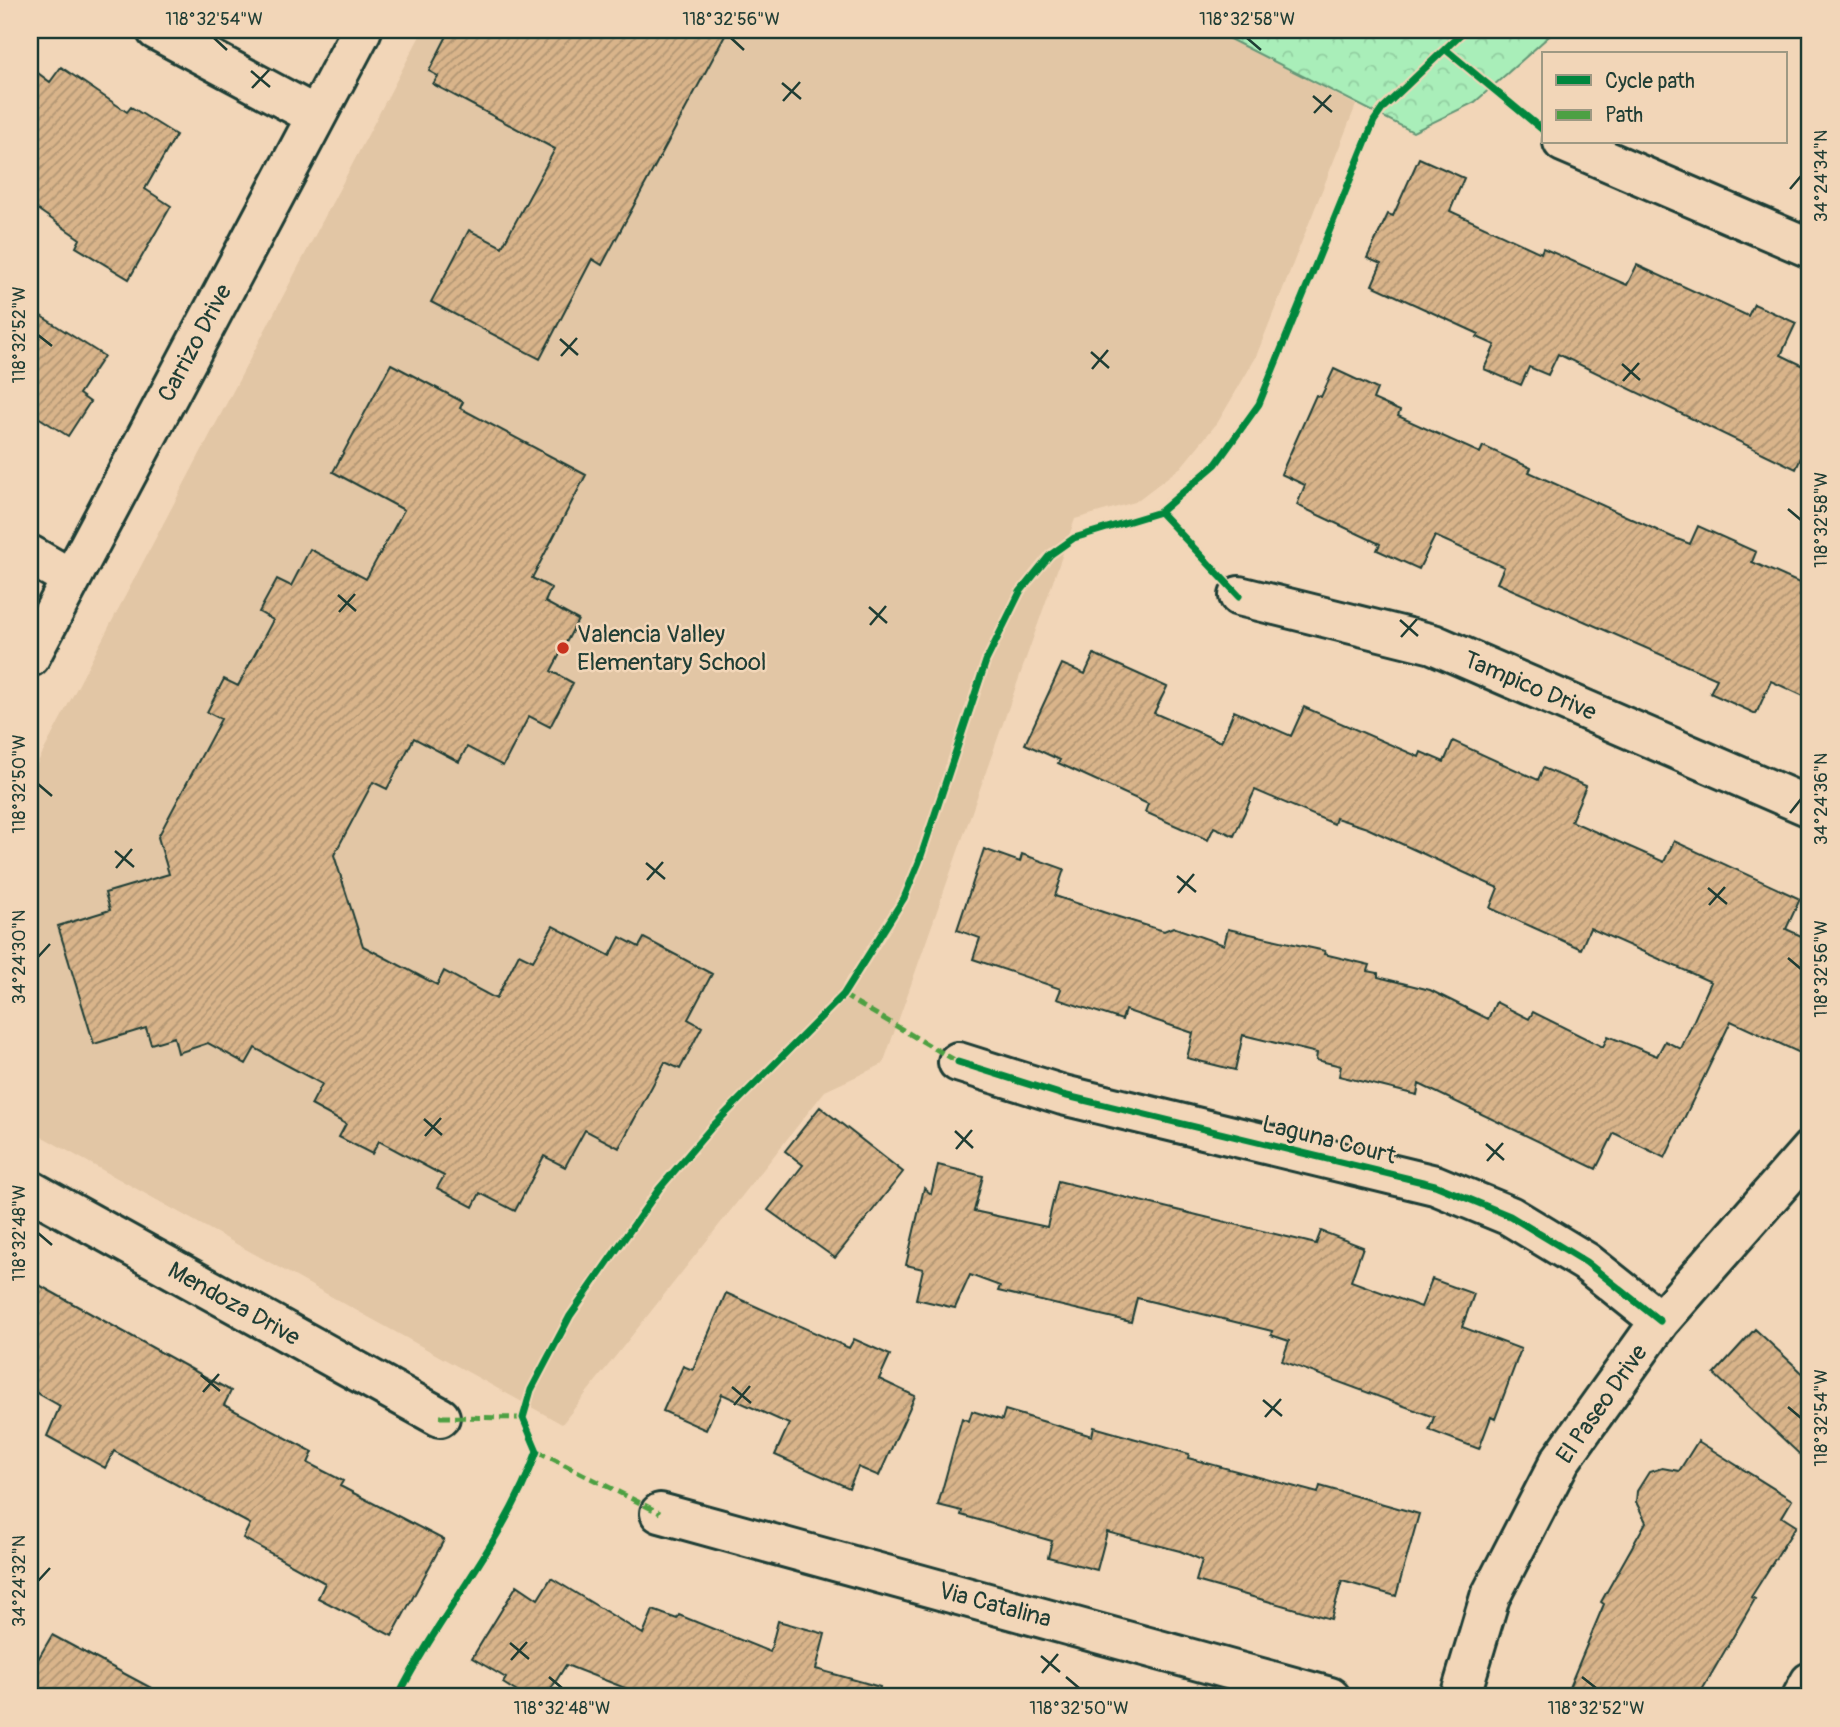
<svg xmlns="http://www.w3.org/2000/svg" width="1840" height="1727" font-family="Pangolin,sans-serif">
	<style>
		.built { fill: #e2c6a5 }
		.park { fill: url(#park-crowns); stroke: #649676; stroke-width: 2 }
		.building { fill: url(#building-hatch); stroke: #1f3d34; stroke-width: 2 }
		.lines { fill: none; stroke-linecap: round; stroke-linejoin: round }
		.street-casing { stroke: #1f3d34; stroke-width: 44 }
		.path { stroke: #1f3d34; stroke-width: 4.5; stroke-dasharray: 5 5; stroke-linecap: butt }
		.street { stroke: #f2d6b8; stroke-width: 38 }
		.quiet { stroke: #4da043; stroke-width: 5; stroke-dasharray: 10 5; stroke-linecap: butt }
		.cycleway-casing { stroke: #f2d6b8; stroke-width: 11 }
		.cycleway { stroke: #00873e; stroke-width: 7 }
		.ticks { fill: none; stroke: #1f3d34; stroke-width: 2.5 }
		.poi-dot { fill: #c8321e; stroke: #f2d6b8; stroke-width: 2.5 }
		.labels { text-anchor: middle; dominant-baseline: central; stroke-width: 5; stroke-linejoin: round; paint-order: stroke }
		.street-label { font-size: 24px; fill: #1f3d34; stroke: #f2d6b8 }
		.poi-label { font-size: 24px; fill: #1f3d34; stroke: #f2d6b8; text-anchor: start }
		.neatline { fill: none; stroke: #1f3d34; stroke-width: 2.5 }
		.ticks-label { font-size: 18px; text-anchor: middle; fill: #1f3d34 }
	</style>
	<defs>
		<pattern id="park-crowns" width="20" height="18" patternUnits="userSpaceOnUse" patternTransform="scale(1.75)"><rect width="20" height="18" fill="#a9eeb9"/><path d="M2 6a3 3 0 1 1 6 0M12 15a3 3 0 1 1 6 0" fill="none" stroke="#91cda0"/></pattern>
		<pattern id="building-hatch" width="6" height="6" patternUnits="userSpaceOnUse" patternTransform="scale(1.75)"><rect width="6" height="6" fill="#d9b48a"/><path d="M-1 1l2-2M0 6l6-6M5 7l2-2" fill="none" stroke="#af9472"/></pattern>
	</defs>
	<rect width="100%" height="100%" fill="#f2d6b8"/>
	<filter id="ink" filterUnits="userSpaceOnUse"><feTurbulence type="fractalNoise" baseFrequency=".0143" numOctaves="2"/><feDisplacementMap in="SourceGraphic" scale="14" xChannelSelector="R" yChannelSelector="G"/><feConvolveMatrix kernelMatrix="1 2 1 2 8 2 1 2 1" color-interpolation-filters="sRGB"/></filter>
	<g filter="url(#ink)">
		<path class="built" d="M423 30H1212L1356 105 1255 359 1218 422 1181 467 1135 502 1075 519 883 1064 825 1091 562 1424 30 1130V777Z"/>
		<path class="park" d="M1212 30H1556L1475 102 1413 132Z"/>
		<path class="building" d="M450 30H728L602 265 592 259 540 359 431 302 469 230 502 247 555 149 433 84 438 76 429 71Z
			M30 67 50 82 61 67 127 112 131 107 176 135 145 189 171 206 129 279 76 247 80 239 30 204Z
			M1419 158 1464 178 1450 211 1541 253 1543 248 1627 285 1637 265 1748 316 1754 304 1796 323 1781 355 1810 369V438L1796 469 1558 354 1548 375 1529 367 1521 385 1484 369 1495 345 1477 337 1479 334 1372 285 1381 264 1367 258 1388 214 1393 216Z
			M30 309 104 356 79 394 90 402 68 436 30 412Z
			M391 364 463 402 460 408 586 475 532 578 551 588 545 602 578 620 551 671 573 683 550 727 529 716 503 766 467 747 459 762 414 738 387 789 373 782 334 855 363 946 437 985 444 971 496 999 519 954 533 961 553 926 610 956 620 937 639 947 644 938 712 974 688 1019 702 1027 680 1069 665 1062 619 1148 585 1130 565 1167 544 1156 515 1211 480 1193 473 1207 437 1188 444 1176 379 1141 372 1154 339 1137 346 1124 311 1105 322 1084 255 1048 246 1064 208 1043 178 1053 174 1037 151 1044 146 1028 94 1044 58 926 110 910 105 893 169 874 158 837 221 719 207 712 224 679 238 686 273 620 259 612 277 579 291 586 310 549 366 579 404 510 333 472Z
			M1334 369 1377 389 1373 399 1400 411 1398 416 1480 453 1483 446 1531 468 1529 472 1672 537 1690 544 1698 526 1756 552 1752 562 1804 585 1800 596 1810 600V699L1771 681 1756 714 1710 693 1717 679 1497 583 1504 567 1435 536 1419 569 1377 550 1380 544 1297 505 1305 485 1281 474 1316 395 1321 397Z
			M1094 654 1167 687 1154 713 1221 742 1234 711 1291 736 1304 707 1419 757 1421 752 1444 762 1453 741 1538 780 1543 768 1586 786 1571 821 1664 862 1674 841 1800 899 1786 929 1810 940V1029L1800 1053 1731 1021 1665 1158 1614 1133 1596 1169 1419 1084 1417 1095 1339 1076 1341 1066 1316 1060 1317 1053 1243 1035 1235 1070 1187 1058 1193 1033 1125 1010 1122 1020 1057 999 1061 989 973 959 980 938 957 930 984 849 1020 862 1022 854 1064 869 1055 896 1112 915 1164 931 1173 927 1224 945 1228 929 1325 951 1324 954 1370 965 1368 971 1378 973V977L1430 990 1488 1019 1496 1002 1529 1019 1533 1012 1603 1047 1608 1036 1657 1056 1665 1041 1681 1049 1711 982 1590 928 1581 949 1490 908 1498 888 1367 828 1336 818 1334 824 1255 790 1234 836 1214 827 1208 840 1145 812 1148 804 1058 763 1060 760 1025 744 1062 664 1085 674Z
			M820 1107 903 1172 835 1258 768 1210 803 1165 785 1151Z
			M938 1165 983 1176 974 1211 1047 1227 1058 1181 1316 1244 1321 1231 1363 1247 1351 1281 1421 1307 1432 1279 1474 1294 1462 1327 1521 1349 1495 1419 1491 1417 1479 1449 1429 1430 1434 1417 1282 1361 1289 1341 1271 1335 1272 1331 1137 1298 1131 1322 998 1291 1000 1286 970 1275 955 1308 916 1299 923 1269 906 1265 924 1188 931 1194Z
			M30 1280 231 1391 224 1405 313 1452 308 1463 343 1481 340 1486 444 1540 392 1636 318 1598 325 1583 243 1538 250 1524 114 1451 105 1468 47 1436 60 1406 30 1389Z
			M726 1293 849 1348 854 1339 890 1355 879 1379 915 1396 879 1476 858 1467 849 1488 775 1455 789 1424 722 1394 706 1430 663 1411 683 1366 693 1370Z
			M1755 1329 1810 1380V1464L1714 1374Z
			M1005 1410 1092 1436 1094 1427 1189 1454 1188 1458 1318 1493 1320 1486 1419 1514 1396 1596 1342 1581 1331 1619 1196 1581 1202 1560 1180 1551 1107 1532 1097 1570 1048 1557 1052 1541 961 1515 962 1511 938 1505 962 1418 969 1421 972 1411 1002 1420Z
			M1698 1441 1792 1500 1782 1517 1796 1526 1751 1597 1755 1599 1698 1697H1565L1604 1604 1601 1602 1646 1522 1636 1502 1637 1491 1649 1472 1662 1468 1679 1471Z
			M551 1578 643 1634 653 1610 677 1619 679 1615 770 1652 778 1621 825 1634 816 1669 880 1687 878 1697H648L566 1665 546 1697H525L503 1683 506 1678 472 1658 517 1585 538 1599Z
			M52 1635 168 1697H30V1673Z"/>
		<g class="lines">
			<defs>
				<path id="street" d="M156 30 316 116
					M1563 142 1810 248
					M30 555 70 578
					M1239 596 1433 644 1810 807
					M30 657 362 30
					M958 1062 1063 1095 1435 1185 1510 1216 1586 1262 1660 1321
					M30 1190 440 1417
					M660 1513 1330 1697
					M1460 1697 1490 1597 1560 1461 1660 1321 1810 1150
					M1802 1697 1810 1682"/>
			</defs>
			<use href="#street" class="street-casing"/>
			<path class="path" d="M398 1697C440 1613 506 1539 537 1451L523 1418 531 1390 570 1316 659 1189 711 1128 843 995 904 898 919 862 986 661 1020 592 1050 555 1074 538 1160 512 1216 464 1259 404 1374 121 1383 108 1465 30"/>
			<use href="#street" class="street"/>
			<path class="quiet" d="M843 995 958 1062
				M440 1417 523 1418
				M537 1451 660 1513"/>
			<defs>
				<path id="cycleway" d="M1445 49 1544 131
					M1160 512 1239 596
					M958 1062 1063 1095 1435 1185 1510 1216 1586 1262 1660 1321
					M398 1697C440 1613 506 1539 537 1451L523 1418 531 1390 570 1316 659 1189 711 1128 843 995 904 898 919 862 986 661 1020 592 1050 555 1074 538 1160 512 1216 464 1259 404 1374 121 1383 108 1465 30"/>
			</defs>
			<use href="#cycleway" class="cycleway-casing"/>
			<use href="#cycleway" class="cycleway"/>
		</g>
	</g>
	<path class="ticks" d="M214 38 227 50M731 38 744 50M1247 38 1261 50M251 71 270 87M782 83 801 99M252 88 269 70M1313 96 1332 112M783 101 800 82M1314 113 1331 95M1790 189 1801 176M38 335 52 346M560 339 578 355M1091 352 1109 368M561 356 577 338M1622 364 1640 380M1092 369 1108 350M1623 381 1639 363M1788 509 1801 520M338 595 356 611M869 607 887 623M339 612 355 594M1400 620 1418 636M870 625 886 606M1401 637 1417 619M38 784 52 796M1790 813 1801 799M115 851 134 867M646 863 665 879M116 868 132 849M1177 876 1196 892M647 880 663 862M1708 888 1727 904M1178 893 1194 874M1709 905 1725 887M38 957 50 944M1788 958 1801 969M424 1119 442 1135M955 1131 973 1148M425 1136 441 1118M1486 1144 1504 1160M956 1149 972 1130M1487 1161 1503 1143M38 1233 52 1245M201 1375 220 1391M732 1387 751 1403M203 1392 219 1374M1263 1400 1282 1416M734 1405 750 1386M1788 1407 1801 1418M1265 1417 1281 1399M38 1581 50 1568M510 1643 529 1659M1041 1656 1060 1672M511 1660 527 1642M1042 1673 1058 1654M549 1677 562 1688M1066 1677 1079 1688M1582 1677 1596 1688"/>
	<circle class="poi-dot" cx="563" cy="648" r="7"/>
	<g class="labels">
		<g class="street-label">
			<text transform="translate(195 343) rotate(-62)">Carrizo Drive</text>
			<text transform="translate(1530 686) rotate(23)">Tampico Drive</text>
			<text transform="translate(1329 1140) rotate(14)">Laguna Court</text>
			<text transform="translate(234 1304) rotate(29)">Mendoza Drive</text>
			<text transform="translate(1602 1404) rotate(-55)">El Paseo Drive</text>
			<text transform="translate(995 1605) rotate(15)">Via Catalina</text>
		</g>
		<g class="poi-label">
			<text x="577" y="634">Valencia Valley<tspan x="577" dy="28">Elementary School</tspan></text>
		</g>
	</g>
	<rect width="1840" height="1727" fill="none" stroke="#f2d6b8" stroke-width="77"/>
	<rect x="1542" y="52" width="245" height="91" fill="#f2d6b8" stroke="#9e9983" stroke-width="2"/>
	<rect x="1556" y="75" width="35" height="10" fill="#00873e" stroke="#9e9983" stroke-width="2"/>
	<text x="1605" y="88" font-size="21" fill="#1f3d34">Cycle path</text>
	<rect x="1556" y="110" width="35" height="10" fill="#4da043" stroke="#9e9983" stroke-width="2"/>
	<text x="1605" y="122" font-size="21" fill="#1f3d34">Path</text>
	<rect x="38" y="38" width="1763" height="1650" class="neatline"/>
	<g class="ticks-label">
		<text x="214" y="25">118°32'54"W</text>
		<text x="731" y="25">118°32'56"W</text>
		<text x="1247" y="25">118°32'58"W</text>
		<text transform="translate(1821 176) rotate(-90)" y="6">34°24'34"N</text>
		<text transform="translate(19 335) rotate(-90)" y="6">118°32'52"W</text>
		<text transform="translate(1821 520) rotate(-90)" y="6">118°32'58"W</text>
		<text transform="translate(19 784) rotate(-90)" y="6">118°32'50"W</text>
		<text transform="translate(1821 799) rotate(-90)" y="6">34°24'36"N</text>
		<text transform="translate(19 957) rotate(-90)" y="6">34°24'30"N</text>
		<text transform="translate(1821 969) rotate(-90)" y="6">118°32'56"W</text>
		<text transform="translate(19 1233) rotate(-90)" y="6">118°32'48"W</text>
		<text transform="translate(1821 1418) rotate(-90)" y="6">118°32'54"W</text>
		<text transform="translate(19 1581) rotate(-90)" y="6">34°24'32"N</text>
		<text x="562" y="1714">118°32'48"W</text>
		<text x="1079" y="1714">118°32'50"W</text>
		<text x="1596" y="1714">118°32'52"W</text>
	</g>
</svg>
